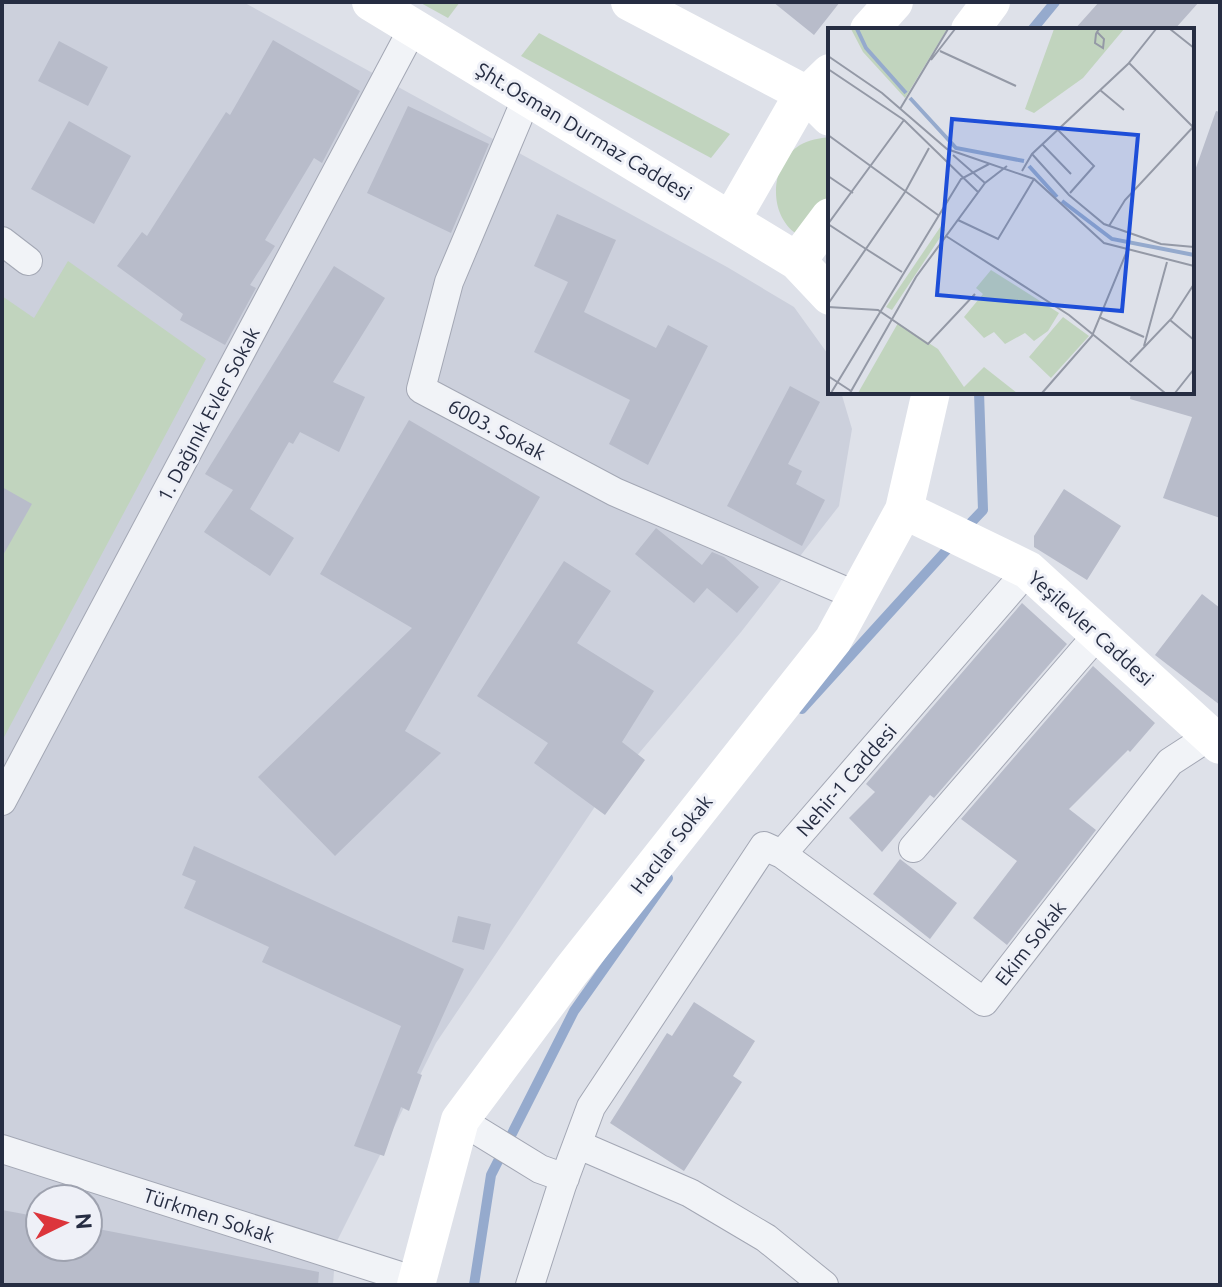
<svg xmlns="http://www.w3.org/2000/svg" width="1222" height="1287" font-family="Ubuntu,sans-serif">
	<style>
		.built { fill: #ccd0dc; fill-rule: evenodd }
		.green { fill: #c1d4be }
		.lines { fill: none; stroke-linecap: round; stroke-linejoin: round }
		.stream { stroke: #95aacd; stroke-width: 10 }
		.building { fill: #b8bcca }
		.street-casing { stroke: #a3a7b4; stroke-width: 30 }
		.street { stroke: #f1f3f7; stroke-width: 28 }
		.secondary { stroke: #fff; stroke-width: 38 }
		.labels { text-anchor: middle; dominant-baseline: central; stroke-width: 6; stroke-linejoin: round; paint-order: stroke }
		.street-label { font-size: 20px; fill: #262d42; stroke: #eef0f7 }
		.inset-river { fill: none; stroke: #95aacd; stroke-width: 4 }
		.inset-road { fill: none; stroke: #9499a6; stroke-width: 2 }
		.view { fill: #1d4ed8; fill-opacity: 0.15; stroke: #1d4ed8; stroke-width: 4 }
		.inset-edge { fill: none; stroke: #262d42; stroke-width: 4 }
	</style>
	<rect width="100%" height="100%" fill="#dee1e9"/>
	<path class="built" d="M2 2H243L727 267 794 307 830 357V392H841L852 429 839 506 741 632 598 802 436 1043 336 1243 333 1285H2ZM40 1199H88V1247H40Z"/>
	<path class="green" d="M419 2H460L448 18Z
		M539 33 730 134 711 158 521 56Z
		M830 137V244C821 242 808 241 800 236 767 218 769 164 800 145 809 140 819 138 830 137Z
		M68 261 206 359 2 741V296L34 318Z"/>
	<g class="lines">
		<path class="stream" d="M1032 30 1055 2
			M963 531 983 510 979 392
			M802 709 953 543
			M474 1285 491 1175 574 1011 668 878"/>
	</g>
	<path class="building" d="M773 2H840L814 35Z
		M1099 2H1199L1174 30H1074Z
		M273 40 360 91 322 163 314 158 265 240 275 246 250 285 256 288 225 345 180 320 183 314 117 266 142 232 147 236 226 112 230 115Z
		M59 41 108 67 88 106 38 81Z
		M408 106 489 144 451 233 367 193Z
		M1216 111 1220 112V518L1163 498 1192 417 1130 399 1131 392H1192V179Z
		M69 121 131 156 94 224 31 189Z
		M557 214 616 240 584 312 656 348 668 325 708 346 648 465 609 444 630 400 534 352 568 282 534 266Z
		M334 266 385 298 333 382 365 397 339 452 300 432 293 444 289 442 250 509 294 538 270 576 204 532 233 490 205 474Z
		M790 386 820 402 788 464 802 471 796 484 825 500 802 546 727 506Z
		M409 420 540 497 405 731 441 753 335 856 258 777 412 628 320 574Z
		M2 487 32 504 2 557Z
		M1064 489 1121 526 1087 580 1034 547V536Z
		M656 528 702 565 712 552 724 557 759 587 737 613 707 588 694 603 635 554Z
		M564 561 611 591 577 643 654 691 622 742 645 760 605 815 534 763 548 743 477 696Z
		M1202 594 1220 608V705L1155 655Z
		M1022 603 1067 644 934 798 930 795 882 852 849 818 875 792 866 784Z
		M1093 666 1155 723 1130 752 1128 750 1069 809 1096 830 1007 945 973 918 1017 861 961 819Z
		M194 846 464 969 417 1073 422 1075 409 1111 401 1107 384 1156 354 1146 401 1026 262 962 269 947 184 908 196 881 182 875Z
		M900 859 957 903 930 939 873 894Z
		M458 916 491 924 484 950 452 942Z
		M694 1002 755 1041 733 1076 742 1082 684 1171 610 1123 667 1033 672 1036Z
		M2 1210 40 1217V1247H88V1227L319 1272 318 1285H2Z"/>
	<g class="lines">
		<defs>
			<path id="street" d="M527 97 449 282 421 389 615 492 857 596
				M2 241 28 261
				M2 801 413 28
				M913 848 1099 633
				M782 854 984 1002 1170 762 1210 736
				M460 1120 540 1169 565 1178
				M579 1145 690 1193 766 1238 824 1285
				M2 1149 416 1281
				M530 1285 562 1185 591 1107 764 846 782 854 1028 570"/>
		</defs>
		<use href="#street" class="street-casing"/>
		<use href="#street" class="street"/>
		<path class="secondary" d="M371 2 797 261 830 296
			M630 2 809 96 830 117
			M869 30 894 2
			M970 30 991 2
			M731 220 797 105 830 73
			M797 261 830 217
			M904 510 1028 570 1220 745
			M416 1285 460 1120 571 971 833 640 904 510 931 392"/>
	</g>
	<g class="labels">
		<g class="street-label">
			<text transform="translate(584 131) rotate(31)">Şht.Osman Durmaz Caddesi</text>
			<text transform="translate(208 414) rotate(-62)">1. Dağınık Evler Sokak</text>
			<text transform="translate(497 429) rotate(28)">6003. Sokak</text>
			<text transform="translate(1091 628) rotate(42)">Yeşilevler Caddesi</text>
			<text transform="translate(846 780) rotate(-49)">Nehir-1 Caddesi</text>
			<text transform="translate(671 844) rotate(-52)">Hacılar Sokak</text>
			<text transform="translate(1030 943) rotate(-52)">Ekim Sokak</text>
			<text transform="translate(209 1215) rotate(18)">Türkmen Sokak</text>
		</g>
	</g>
	<g transform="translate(828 28)">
		<rect width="366" height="366" fill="#dee1e9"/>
		<path d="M23 1H119L77 70 35 24ZM226 1H296L255 50 206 85 197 81ZM113 198 117 202 64 282 58 279ZM163 242 231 285 220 303 206 313 197 305 177 316 166 304 156 310 136 289 155 266 148 260ZM235 289 261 308 223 350 201 329ZM70 295 110 321 136 359 156 339 189 365H30Z" fill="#c1d4be"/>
		<path class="inset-river" d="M29 1 38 20 78 65M82 70 128 120 196 133M201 138 229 169M234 173 284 211 366 227"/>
		<path class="inset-road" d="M342 1 366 20M269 4 276 11 275 20 267 15 268 6 269 4 271 1M112 23 188 58M0 28 54 65 119 121 206 151 276 215 366 238M103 32 127 1M301 35 365 99M0 41 76 92 150 164M272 62 296 82M72 81 120 1M230 102 266 138 242 165M0 107 110 187M214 116 243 146M204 126 241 167 276 196 333 216 366 219M125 127 157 155M194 143 204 126 300 36 328 1M0 148 25 165M130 192 170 211 206 151M281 198 297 172 366 98M118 208 241 287 337 365M74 244 38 221 0 196 76 92M0 276 77 164 101 120M0 279 50 282 100 316 147 266M271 289 316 309M342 292 366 312M316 318 339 234M302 334 344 290 366 256M0 348 23 363M3 365 133 151 161 136M22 365 88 249 157 155 179 138M214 365 264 308 299 223M347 365 366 341"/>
		<path class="view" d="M124 91 310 107 294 283 109 267Z"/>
		<rect width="366" height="366" class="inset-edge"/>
	</g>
	<rect width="1222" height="1287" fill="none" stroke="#262d42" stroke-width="8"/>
	<g transform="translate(64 1223) rotate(85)"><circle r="38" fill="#eef0f7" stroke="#9ea2af" stroke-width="2"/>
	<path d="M0-6L14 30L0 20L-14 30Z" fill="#dc353b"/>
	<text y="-12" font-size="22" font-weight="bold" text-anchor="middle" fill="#262d42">N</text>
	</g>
</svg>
